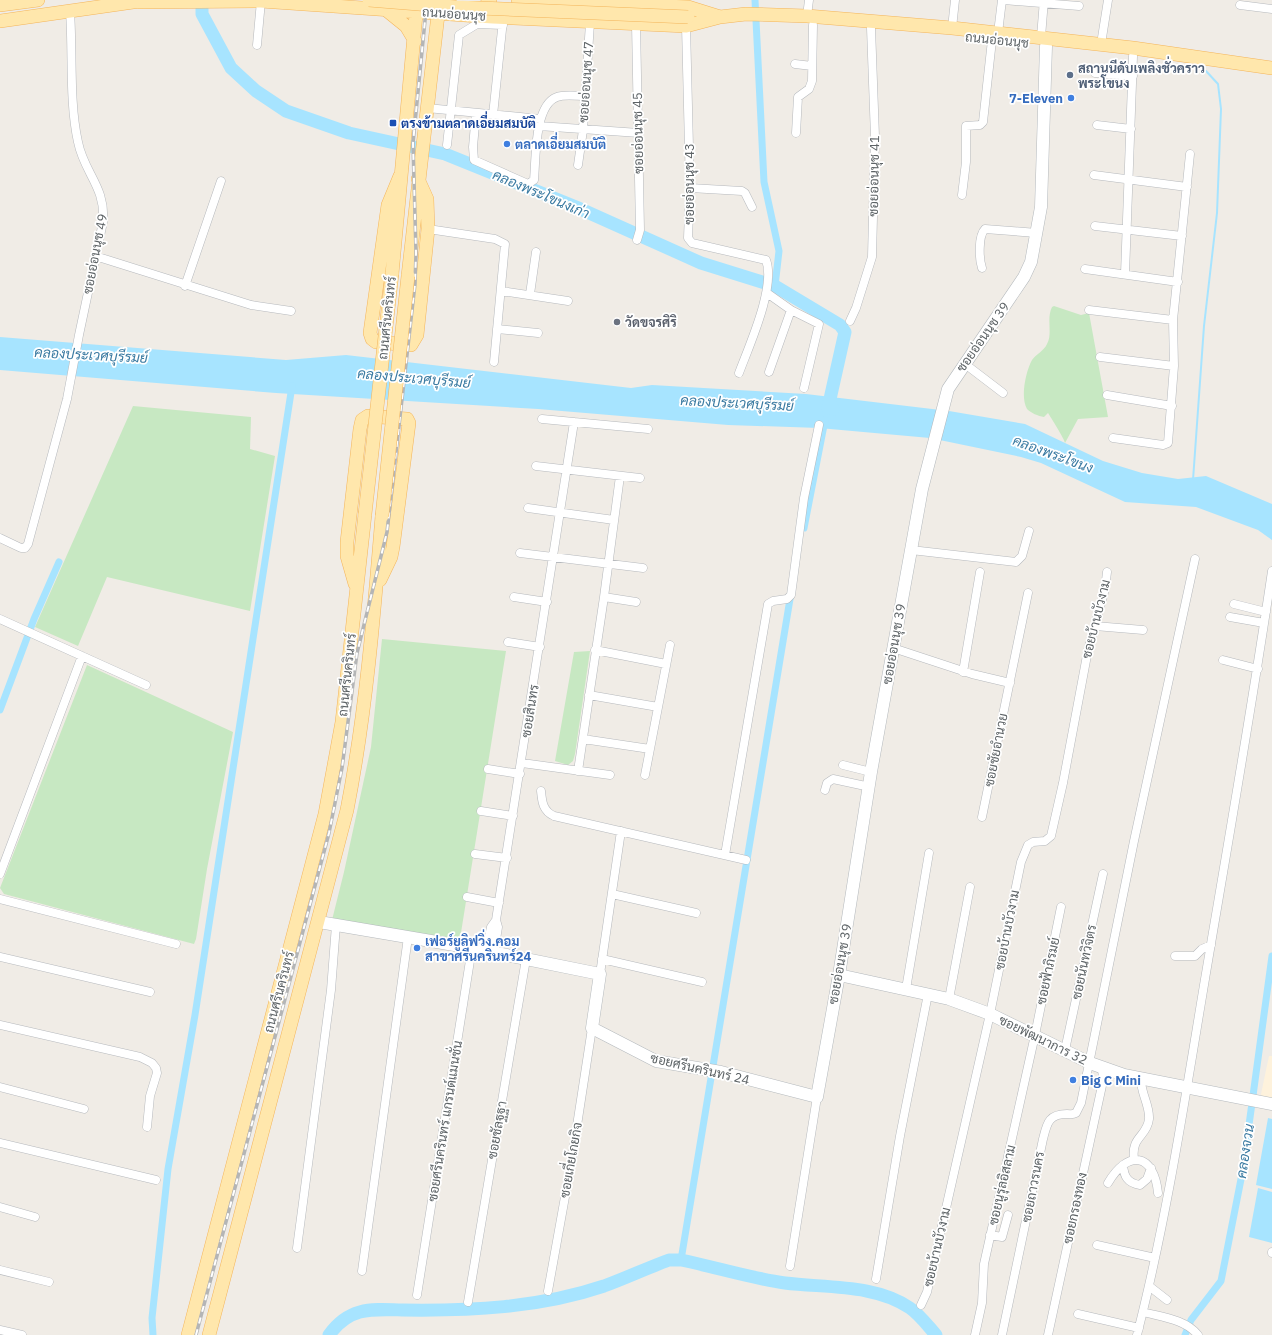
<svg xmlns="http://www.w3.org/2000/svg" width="1272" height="1335" font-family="'IBM Plex Sans',Sarabun,sans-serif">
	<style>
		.commercial { fill: #fef2dc }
		.green { fill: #c7e8c2 }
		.water { fill: #a7e4ff }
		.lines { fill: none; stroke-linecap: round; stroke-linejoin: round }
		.stream { stroke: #a7e4ff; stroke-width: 2 }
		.canal { stroke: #a7e4ff; stroke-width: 7 }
		.river { stroke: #a7e4ff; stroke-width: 13 }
		.street-casing { stroke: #b6b9bd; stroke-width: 9 }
		.secondary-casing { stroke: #b4b9bd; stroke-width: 13 }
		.primary-casing { stroke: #f4b55b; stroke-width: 14 }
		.street { stroke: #fff; stroke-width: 8 }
		.secondary { stroke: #fff; stroke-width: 12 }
		.primary { stroke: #ffe7ac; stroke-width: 13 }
		.rail-casing { stroke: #b4b5b6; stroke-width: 3.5 }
		.rail { stroke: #fff; stroke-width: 2; stroke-dasharray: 6; stroke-linecap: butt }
		.primary-bridge-casing { stroke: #f4b55b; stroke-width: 14; stroke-linecap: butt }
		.primary-bridge { stroke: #ffe7ac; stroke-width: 13 }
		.service-dot { fill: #5c6f8a; stroke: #fff; stroke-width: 1.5 }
		.shop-dot { fill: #3f7fe0; stroke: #fff; stroke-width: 1.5 }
		.transit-dot { fill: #1a4fb4; stroke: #fff; stroke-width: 1.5 }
		.worship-dot { fill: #6b7280; stroke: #fff; stroke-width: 1.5 }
		.labels { text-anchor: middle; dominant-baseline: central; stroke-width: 3.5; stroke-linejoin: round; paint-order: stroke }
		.street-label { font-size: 13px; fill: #5d6366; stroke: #fff }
		.service-label { font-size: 13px; font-weight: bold; fill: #4e5e75; stroke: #fff; text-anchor: start }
		.shop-label { font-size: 13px; font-weight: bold; fill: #366cbe; stroke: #fff; text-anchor: start }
		.transit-label { font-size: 13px; font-weight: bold; fill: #164399; stroke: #fff; text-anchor: start }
		.worship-label { font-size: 13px; font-weight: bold; fill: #5b616d; stroke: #fff; text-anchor: start }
		.water-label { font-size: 14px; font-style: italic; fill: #3b7ba2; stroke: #fff }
	</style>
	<rect width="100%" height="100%" fill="#f0ece6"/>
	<path class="commercial" d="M1269 1056H1272V1102L1260 1099Z"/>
	<path class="green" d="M1054 306 1081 315 1089 313 1108 417 1078 419 1065 443C1065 440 1050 416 1048 413L1044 417C1038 416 1031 413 1027 409 1020 397 1026 371 1032 360 1036 354 1044 351 1047 344 1053 333 1046 319 1052 307Z
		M133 406 251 417 250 449 275 456 250 611 107 577 78 646 35 627Z
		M382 639 506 651 460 939 332 920 344 872 371 747Z
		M590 651 575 754 573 761 568 765 555 761 574 652Z
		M87 665 233 732 207 869 196 939 194 944 4 894 0 888Z"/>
	<path class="water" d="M0 337 286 360 346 355 631 388 652 385 806 394 949 411 1025 424 1103 461 1142 473 1178 479 1206 476 1272 504V540L1258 530 1196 507 1125 502 1041 463 1021 457 930 438 819 428 728 425 538 409 276 393 0 370Z
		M1268 1118 1272 1119V1189L1256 1185Z
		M1258 1188 1272 1192V1243L1249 1237Z"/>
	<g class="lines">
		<path class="stream" d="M1193 480 1204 326 1217 213 1221 109 1218 84 1206 71"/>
		<path class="canal" d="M755 0 764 182 779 251 775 286
			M804 528 825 420
			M0 710 34 619 59 562
			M681 1260 791 593
			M153 1335 152 1318 168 1169 195 1015 292 386
			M1185 1335 1191 1320 1221 1281 1243 1169 1272 956"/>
		<path class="river" d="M202 0V14L231 68 256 91 286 111 349 133 445 154 576 207 701 263 775 286 840 325 845 332 828 408 833 409
			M329 1335C349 1307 371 1309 402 1310 470 1311 539 1308 604 1286 626 1278 647 1268 669 1260H681C715 1267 750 1278 785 1283 826 1288 875 1284 910 1308 920 1315 928 1326 936 1335"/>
		<defs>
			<path id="street" d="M1004 0 1079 6
				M1240 5 1272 9
				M807 16 809 0
				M636 24 640 230 637 240
				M686 26 690 188 688 238 692 243 766 260C776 287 749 346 739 373
				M952 28 955 0
				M998 33 1002 0
				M1041 37 1044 0
				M1101 44 1108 0
				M257 45 261 1
				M795 64 812 66
				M1095 73 1133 76
				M427 108 540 119
				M476 113 473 147 474 160 528 184 534 180C536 159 534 105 557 97 564 94 577 96 585 96
				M493 115 503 20
				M1097 125 1131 129
				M539 126 639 133
				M796 133 798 97 809 89 812 81 813 25
				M447 145 459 35 477 24 503 25
				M578 165 583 130 590 23
				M1094 175 1187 187
				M690 188 742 191 745 193 752 207
				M962 195 966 162V126L980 125 983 122 992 40
				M1095 226 1182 236
				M428 229 495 239 505 244 494 362
				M95 256 251 305 291 311
				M982 268C979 259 978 236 985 229L1037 233
				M1085 269 1178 282
				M1125 274 1133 56
				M185 286 221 181
				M501 291 568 301
				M767 293 791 310 819 324 804 388
				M530 294 536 252
				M1089 310 1173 320
				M850 321 856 308 872 257 875 137 871 28
				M497 329 538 333
				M1100 357 1174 366
				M965 364 1003 393
				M769 372 791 310
				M1107 395 1172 406
				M542 419 648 429
				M1113 438 1163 445 1168 443 1174 366 1173 320 1190 154
				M536 466 640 478
				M528 508 614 520
				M0 538 21 548H25L28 544 67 399 79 335 103 222C106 187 84 173 78 142 69 102 73 53 70 12
				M911 550 1016 562 1022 556 1029 531
				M520 553 643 568
				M514 597 547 602
				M604 597 636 602
				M1234 604 1266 612
				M1230 617 1264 623
				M0 619 146 685
				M1095 626 1143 630
				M508 642 540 647
				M893 648 972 674 1010 683
				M595 650 666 664
				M1223 660 1258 669
				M963 672 980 572
				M589 695 658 707
				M583 739 650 749 645 775
				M650 749 670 645
				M522 763 610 775
				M843 765 871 772
				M488 769 520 774
				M578 771 604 597 620 476
				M825 790 827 783 833 779 870 787
				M541 791C542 802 543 811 554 816L746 860
				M481 811 513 816
				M982 817 1028 593
				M475 854 507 858
				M725 855 768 604 773 601 787 599 791 595 804 498 819 425
				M0 874 82 656
				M612 894 696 913
				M467 897 499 903
				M0 899 176 944
				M486 950 491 927 496 920
				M494 952 498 927 496 920 574 422
				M1175 956H1195L1202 949 1211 945
				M0 957 150 992
				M602 959 702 982
				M600 974 621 831
				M906 989 929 853
				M949 999 970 887
				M0 1025 140 1057 152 1063 156 1068 157 1073 150 1096 147 1127
				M1065 1050 1103 874
				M0 1087 84 1109
				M0 1143 156 1180
				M1134 1159C1131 1136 1147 1137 1149 1119 1150 1105 1140 1092 1141 1078
				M1123 1165C1124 1176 1127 1183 1140 1185L1147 1179 1151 1168
				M1108 1183C1128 1149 1154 1153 1158 1193
				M0 1207 35 1217
				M990 1235 1002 1237 1008 1215
				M1097 1245 1155 1258
				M297 1248 331 990 336 925
				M1272 1253V1252
				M790 1266 817 1097
				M0 1270 49 1282
				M362 1271 408 937
				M876 1279 900 1136 928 994
				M1149 1286 1167 1300
				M548 1291 572 1158 592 1028
				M417 1295 472 948
				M468 1302 526 959
				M921 1305 927 1292 990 1014 1021 862 1028 845 1033 842 1045 841 1051 836 1063 783 1088 650 1105 589 1107 572
				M1143 1312C1161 1317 1185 1319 1198 1335
				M1078 1314 1139 1328
				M0 1330 22 1335
				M975 1335 982 1303 984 1264 1035 1035 1061 907
				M1002 1335 1043 1139C1047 1124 1048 1114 1067 1114 1071 1114 1072 1115 1076 1113L1081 1103 1134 841 1195 559
				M1048 1335 1103 1081 1102 1067
				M1137 1335C1167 1218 1185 1098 1205 979 1228 843 1252 707 1272 571"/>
			<path id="secondary" d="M319 922 472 948 600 974 592 1028 656 1061 721 1072 817 1097 839 975 871 772 922 489 948 389 1024 277 1031 262 1041 207 1046 46
				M839 975 949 999 990 1014 1090 1063 1124 1075 1272 1104"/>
			<path id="primary" d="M490 0 486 5 493 17
				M518 0 688 7 720 17 746 14 807 16 952 28 1133 48 1272 68
				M139 2 261 1 493 17 686 26 720 17
				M0 5 38 0
				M385 9 406 26 415 41
				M0 21 147 0
				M400 176 388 205 370 333 372 339 376 342 411 345 417 335 428 229 427 199 418 179
				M392 274 417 4
				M408 276 439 6
				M355 584 347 556V542L360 429 362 420 368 416 407 419 409 423 393 547 391 557 380 580
				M188 1335 325 814 342 722 365 514
				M209 1335 347 810C366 713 374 614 382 516"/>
		</defs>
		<use href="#street" class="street-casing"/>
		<use href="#secondary" class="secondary-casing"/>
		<use href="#primary" class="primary-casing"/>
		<use href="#street" class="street"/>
		<use href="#secondary" class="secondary"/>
		<use href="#primary" class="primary"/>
		<defs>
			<path id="rail" d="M196 1335 329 833 342 768 357 653 387 532 415 284 416 253 413 143 427 0"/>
		</defs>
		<use href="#rail" class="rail-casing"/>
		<use href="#rail" class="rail"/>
		<defs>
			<path id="primary-bridge" d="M369 0 456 7 688 17
				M365 514 392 274
				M382 516 408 276"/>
		</defs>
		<use href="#primary-bridge" class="primary-bridge-casing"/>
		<use href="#primary-bridge" class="primary-bridge"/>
	</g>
	<circle class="service-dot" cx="1070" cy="75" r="4"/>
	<g class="shop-dot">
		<circle cx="1071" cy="98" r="4"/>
		<circle cx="507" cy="144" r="4"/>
		<circle cx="417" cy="948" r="4"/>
		<circle cx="1073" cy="1080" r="4"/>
	</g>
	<rect class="transit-dot" x="389" y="119" width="8" height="8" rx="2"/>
	<circle class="worship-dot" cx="617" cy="322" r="4"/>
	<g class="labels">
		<g class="street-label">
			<text transform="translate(454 14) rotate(4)">ถนนอ่อนนุช</text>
			<text transform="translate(997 40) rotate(6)">ถนนอ่อนนุช</text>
			<text transform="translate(586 82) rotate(-86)">ซอยอ่อนนุช 47</text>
			<text transform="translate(638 133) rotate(-91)">ซอยอ่อนนุช 45</text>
			<text transform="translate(874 176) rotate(-89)">ซอยอ่อนนุช 41</text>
			<text transform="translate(689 184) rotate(-90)">ซอยอ่อนนุช 43</text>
			<text transform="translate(95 254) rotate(-79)">ซอยอ่อนนุช 49</text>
			<text transform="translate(387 318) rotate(-84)">ถนนศรีนครินทร์</text>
			<text transform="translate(983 337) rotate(-55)">ซอยอ่อนนุช 39</text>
			<text transform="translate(1096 619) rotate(-76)">ซอยบ้านบัวงาม</text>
			<text transform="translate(894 644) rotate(-80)">ซอยอ่อนนุช 39</text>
			<text transform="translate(347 675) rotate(-84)">ถนนศรีนครินทร์</text>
			<text transform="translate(530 711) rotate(-81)">ซอยสินทร</text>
			<text transform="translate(996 750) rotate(-79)">ซอยชัยอำนวย</text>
			<text transform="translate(1007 930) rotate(-79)">ซอยบ้านบัวงาม</text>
			<text transform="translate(1084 962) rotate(-78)">ซอยนันทวิจิตร</text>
			<text transform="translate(840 964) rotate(-80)">ซอยอ่อนนุช 39</text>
			<text transform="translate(1048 971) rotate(-78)">ซอยฟ้าภิรมย์</text>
			<text transform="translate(279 992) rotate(-75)">ถนนศรีนครินทร์</text>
			<text transform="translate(1043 1040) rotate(26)">ซอยพัฒนาการ 32</text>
			<text transform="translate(700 1069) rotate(13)">ซอยศรีนครินทร์ 24</text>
			<text transform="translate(445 1121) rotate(-81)">ซอยศรีนครินทร์ แกรนด์แมนชั่น</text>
			<text transform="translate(497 1130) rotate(-80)">ซอยชัลฐฐา</text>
			<text transform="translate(571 1160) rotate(-80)">ซอยเกี่ยโกยกิจ</text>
			<text transform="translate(1002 1185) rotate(-77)">ซอยนูรุ่ลอิสลาม</text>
			<text transform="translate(1033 1187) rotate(-79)">ซอยถาวรนคร</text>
			<text transform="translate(1075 1208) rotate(-78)">ซอยกรองทอง</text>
			<text transform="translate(937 1247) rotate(-77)">ซอยบ้านบัวงาม</text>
		</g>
		<g class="service-label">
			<text x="1078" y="68">สถานนีดับเพลิงชั่วคราว<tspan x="1078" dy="15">พระโขนง</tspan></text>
		</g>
		<g class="shop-label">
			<text x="1063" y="98" text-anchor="end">7-Eleven</text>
			<text x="515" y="144">ตลาดเอี่ยมสมบัติ</text>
			<text x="425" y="941">เฟอร์ยูลิฟวิ่ง.คอม<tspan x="425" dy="15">สาขาศรีนครินทร์24</tspan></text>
			<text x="1081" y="1080">Big C Mini</text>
		</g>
		<g class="transit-label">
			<text x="401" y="123">ตรงข้ามตลาดเอี่ยมสมบัติ</text>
		</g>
		<g class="worship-label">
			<text x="625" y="322">วัดขจรศิริ</text>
		</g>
		<g class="water-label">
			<text transform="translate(541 194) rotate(23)">คลองพระโขนงเก่า</text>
			<text transform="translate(91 355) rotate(3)">คลองประเวศบุรีรมย์</text>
			<text transform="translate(414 378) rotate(5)">คลองประเวศบุรีรมย์</text>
			<text transform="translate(737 403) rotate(3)">คลองประเวศบุรีรมย์</text>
			<text transform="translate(1053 454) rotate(20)">คลองพระโขนง</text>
			<text transform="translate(1245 1151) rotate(-81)">คลองจวน</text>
		</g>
	</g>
</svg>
